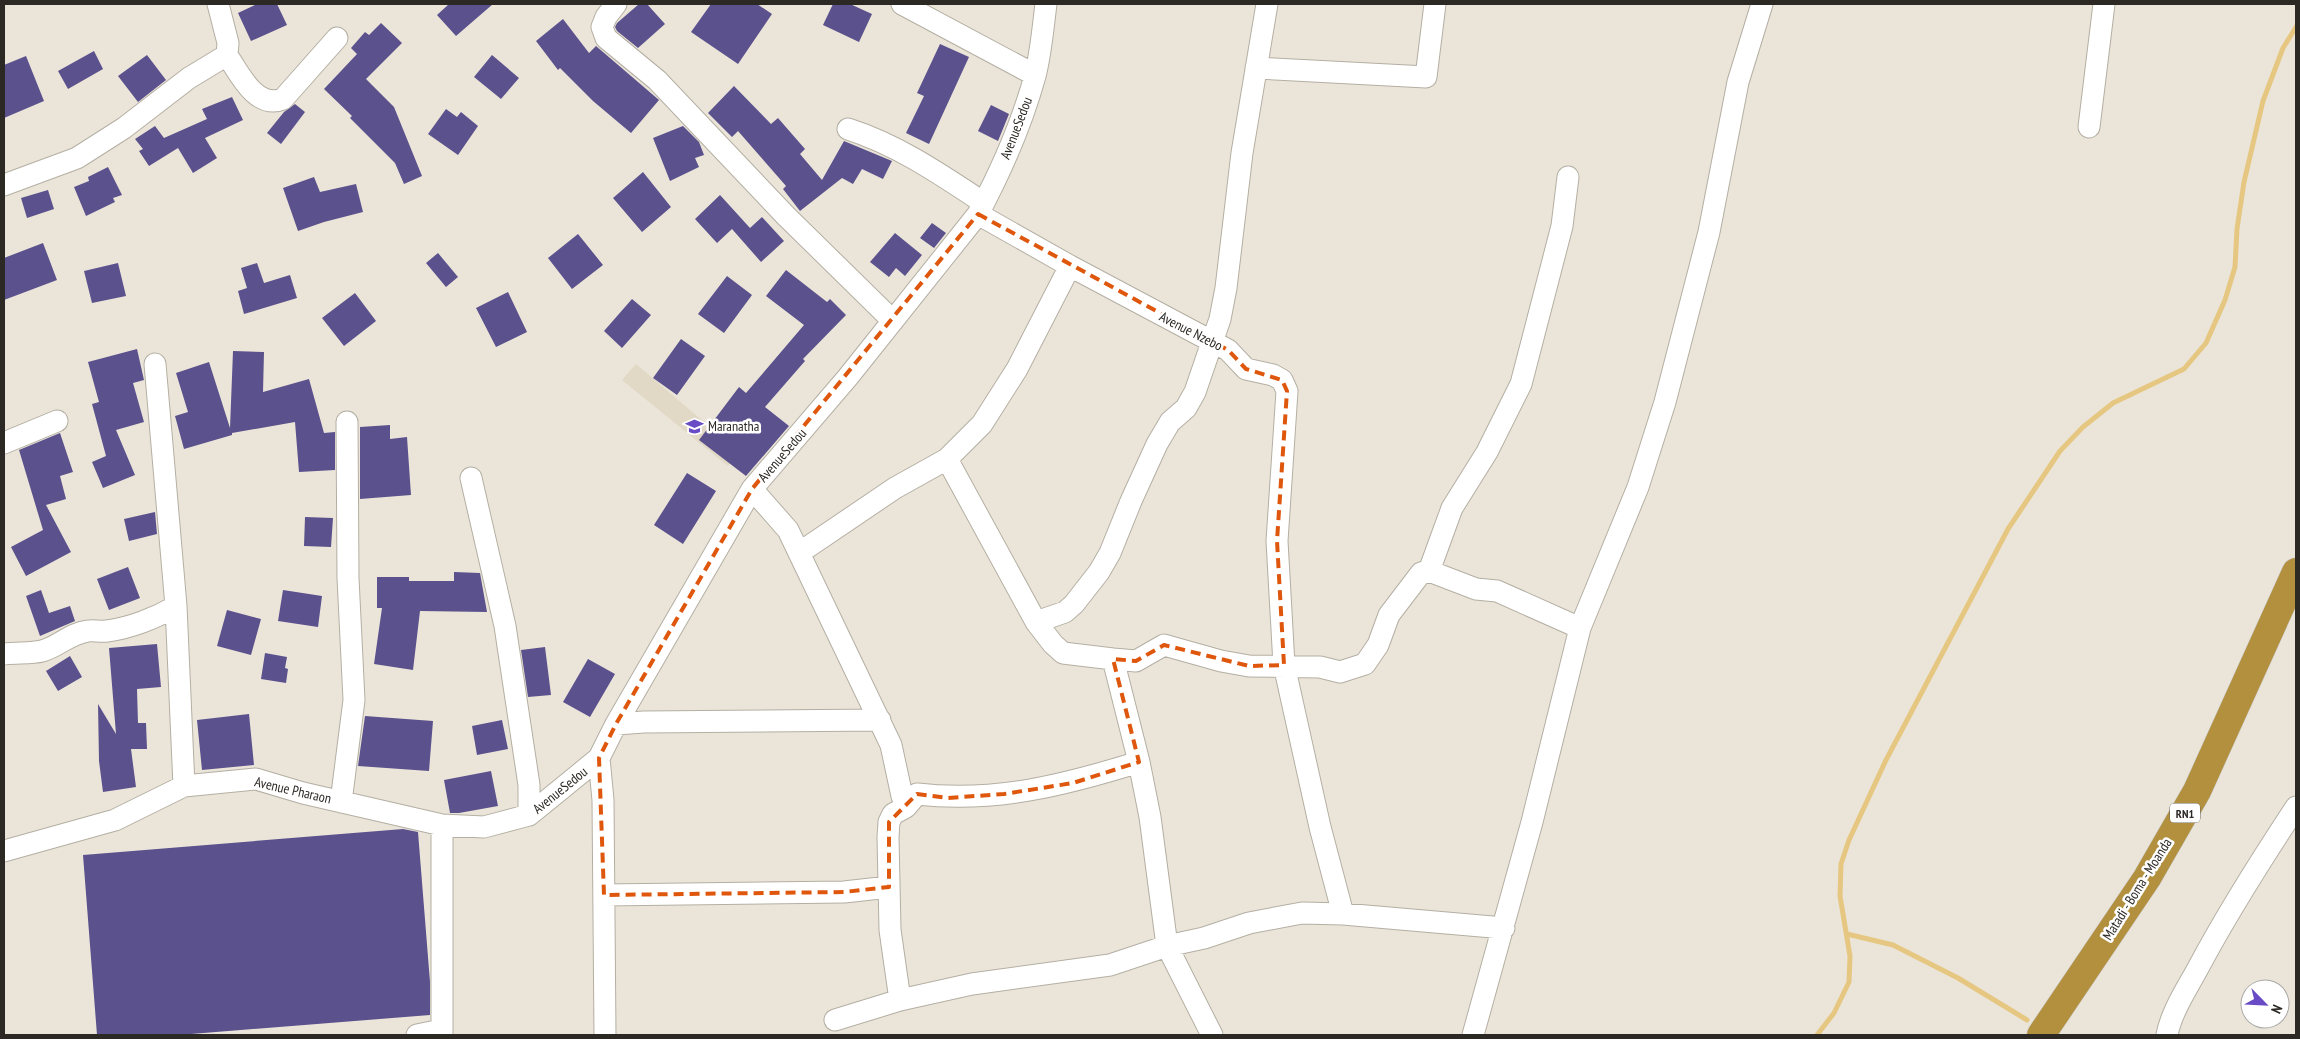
<svg xmlns="http://www.w3.org/2000/svg" width="2300" height="1039" font-family="'PT Sans Narrow',sans-serif">
	<style>
		.built { fill: #e1d8c5 }
		.lines { fill: none; stroke-linecap: round; stroke-linejoin: round }
		.stream { stroke: #e6c782; stroke-width: 5 }
		.building { fill: #5b518d }
		.street-casing { stroke: #b4afa3; stroke-width: 23 }
		.highway-casing { stroke: #c8c7c6; stroke-width: 29 }
		.street { stroke: #fff; stroke-width: 21 }
		.highway { stroke: #b2903e; stroke-width: 28 }
		.marked { fill: none; stroke: #df570d; stroke-width: 4; stroke-dasharray: 10 6; stroke-linejoin: round }
		.labels { text-anchor: middle; dominant-baseline: central; stroke-width: 5; stroke-linejoin: round; paint-order: stroke }
		.shield { fill: #fff; stroke: #6b6966; stroke-width: 1 }
		.shield-label { font-size: 12px; font-weight: bold; fill: #2c2925 }
		.street-label { font-size: 14px; fill: #2c2925; stroke: #fff }
		.poi-label { font-size: 14px; fill: #2c2925; stroke: #fff; text-anchor: start }
	</style>
	<rect width="100%" height="100%" fill="#ebe5d9"/>
	<path class="built" d="M636 364 739 452 728 466 622 380Z"/>
	<g class="lines">
		<path class="stream" d="M1847 934 1893 945 1958 978 2027 1020
			M1817 1035 1834 1013 1849 982 1850 956 1840 896 1841 864 1849 840 1886 760 2008 529 2060 451 2083 427 2113 403 2184 369 2206 343 2225 300 2235 267 2237 229 2244 182 2263 101 2283 48 2296 27"/>
	</g>
	<path class="building" d="M257 4H277L287 25 251 41 238 13Z
		M449 4H493L456 36 437 15Z
		M639 4H647L665 24 638 48 617 31 615 27 617 23Z
		M711 4H757L772 14 738 64 691 32Z
		M833 4H850L872 14 859 42 823 25Z
		M563 19 589 53 596 46 659 100 631 133 593 101 560 68 558 70 536 41Z
		M381 23 402 43 366 79 394 107 422 176 404 184 395 163 350 118 352 116 324 89 357 54 351 48 365 32 369 35Z
		M940 44 969 57 929 144 906 133 924 96 917 93Z
		M94 51 103 69 68 89 58 71Z
		M147 55 166 80 138 102 118 76Z
		M492 55 519 78 501 99 474 77Z
		M26 56 44 101 4 118V65Z
		M734 86 771 124 778 118 805 149 800 154 822 180 844 141 892 161 883 179 862 169 853 184 842 178 800 211 783 189 786 186 738 131 732 137 708 113Z
		M232 97 243 120 205 138 217 158 193 173 178 148 149 166 139 151 143 149 135 139 155 126 164 138 207 119 202 109Z
		M295 104 305 112 281 144 267 133 284 112Z
		M991 105 1009 114 998 141 978 131Z
		M446 109 457 117 461 112 478 126 458 155 428 134Z
		M683 126 699 142 704 155 695 158 699 167 670 181 653 138Z
		M108 167 122 195 113 198 115 202 86 216 74 187 89 181 88 177Z
		M643 172 671 207 642 232 613 198Z
		M314 177 320 192 356 184 363 212 324 222 298 231 283 188Z
		M48 190 54 209 27 218 21 198Z
		M720 195 750 228 762 217 784 241 761 262 732 229 717 243 695 219Z
		M932 223 946 233 934 248 920 238Z
		M895 233 922 255 905 276 896 268 889 277 870 262Z
		M578 234 603 265 572 289 548 258Z
		M43 243 57 280 4 300V258Z
		M438 253 458 277 446 287 426 263Z
		M118 263 126 296 92 303 84 271Z
		M257 263 264 283 290 275 297 298 244 314 238 291 247 288 241 268Z
		M786 270 827 302 830 299 846 315 803 359 805 361 765 407 789 426 746 476 699 440 739 387 746 393 804 325 766 296Z
		M727 276 752 295 724 333 698 314Z
		M508 292 527 332 496 347 476 308Z
		M355 293 376 321 344 346 322 318Z
		M632 299 651 315 622 348 604 331Z
		M681 339 705 356 677 395 653 378Z
		M137 349 144 380 133 383 144 422 116 430 135 475 103 488 92 462 106 456 92 404 99 402 88 362Z
		M233 351 264 352 263 392 309 379 324 433 335 432V470L299 472 295 422 232 433V435L184 449 175 416 188 412 176 373 209 362 230 428Z
		M390 425V439L407 437 411 495 360 499V427Z
		M60 433 73 472 60 476 66 499 46 505 71 552 26 576 11 547 43 530 19 450Z
		M687 473 716 491 683 544 654 525Z
		M155 512 157 534 129 541 124 519Z
		M305 517 333 518 331 547 304 546Z
		M128 567 140 598 109 610 97 579Z
		M454 572 480 573 487 612 420 611 413 670 374 664 382 608H377V577H409V581H454Z
		M41 590 49 613 70 606 75 621 40 636 26 596Z
		M283 590 322 596 318 627 278 621Z
		M227 610 261 619 251 655 217 646Z
		M157 644 161 687 137 689 138 723H146L147 749H131L136 787 103 792 99 761 98 704 116 734 109 648Z
		M545 647 551 695 528 697 521 650Z
		M265 653 287 657 285 668 288 669 286 683 261 679Z
		M70 656 82 677 58 691 46 671Z
		M588 659 615 674 590 717 563 702Z
		M249 714 254 765 202 770 197 720Z
		M365 716 433 721 429 771 358 766Z
		M502 720 508 749 477 755 472 726Z
		M491 771 498 806 459 813H450L444 780Z
		M403 829 418 832 430 982V1015L179 1035H97L83 855Z"/>
	<g class="lines">
		<defs>
			<path id="street" d="M616 4 606 17 602 27 606 38 657 80 786 216 893 321
				M902 4 1035 75
				M227 55C239 73 256 110 283 99L337 38
				M1256 68 1426 77 1435 4
				M2089 127 2104 4
				M848 129C898 145 940 174 984 203
				M4 185 77 158 124 128 189 78 227 55 228 43 218 4
				M978 214 1070 266 1228 350 1246 369 1273 375 1282 380 1287 391 1277 541 1284 665 1320 827 1343 914
				M155 364 176 606 184 786
				M4 443 57 421
				M947 459 1036 622 1053 644 1063 653 1113 659 1139 762
				M471 478 505 626 529 785V815
				M752 489 788 530 891 745 902 796 906 807 917 794C995 803 1065 785 1139 762L1150 817 1167 946 1212 1035
				M799 553 895 488 947 459 982 424 1017 369 1070 266
				M1429 571 1452 508 1487 452 1521 384 1562 226 1568 177
				M1036 622 1065 612 1074 604 1099 572 1110 553 1131 501 1157 444 1170 422 1186 408 1195 392 1220 319 1226 288 1242 153 1267 4
				M4 654C17 652 30 654 42 651 58 647 70 633 88 631 94 630 100 632 107 631 130 628 156 618 176 606
				M1113 659 1136 661 1164 645 1221 661 1249 666 1320 667 1340 672 1365 664 1378 645 1389 615 1421 573 1429 571 1476 589 1497 591 1580 628
				M616 724 644 722 880 720
				M599 758 603 800 605 1035
				M341 802 354 700 348 578 347 422
				M4 851 115 820 184 786 256 779 303 793 442 825 484 827 529 815 539 807 599 758 616 724 752 489 848 377 978 214C1001 171 1022 123 1035 76 1041 53 1043 27 1046 4
				M604 895 844 892 889 887
				M900 1000 890 930 888 837 889 822 893 814 906 807
				M835 1020 900 1000 972 984 1110 965 1167 946 1204 938 1249 923 1302 913 1343 914 1504 928
				M417 1035 441 1030
				M442 1035V825
				M1473 1035 1532 822 1580 628 1638 487 1665 402 1709 232 1738 82 1762 4
				M2167 1035C2171 1013 2186 990 2197 970 2227 913 2261 860 2296 807"/>
			<path id="highway" d="M2041 1035 2147 878 2197 791 2296 572"/>
		</defs>
		<use href="#street" class="street-casing"/>
		<use href="#highway" class="highway-casing"/>
		<use href="#street" class="street"/>
		<use href="#highway" class="highway"/>
	</g>
	<path class="marked" d="M978 214 1228 350 1246 369 1282 380 1287 391 1277 541 1284 665 1249 666 1164 645 1136 661 1113 659 1139 762 1073 783 1004 794 948 798 917 794 889 822V887L844 892 604 895 599 758 616 724 752 489Z"/>
	<defs>
		<symbol id="school-bare" viewBox="-9 -9 18 18"><path d="M0-5L7-2L0 1L-7-2ZM-4 1L0 2.5L4 1V4Q0 6-4 4Z" fill="#694cc5" stroke="#fff" stroke-width="2.5" paint-order="stroke"/></symbol>
	</defs>
	<g fill-rule="evenodd">
		<use href="#school-bare" x="682" y="414" width="25" height="25"/>
	</g>
	<g class="labels">
		<rect class="shield" x="2170" y="803.5" width="30" height="19" rx="4"/>
		<g class="shield-label">
			<text x="2185" y="813">RN1</text>
		</g>
		<g class="street-label">
			<text transform="translate(1016 128) rotate(-69)">AvenueSedou</text>
			<text transform="translate(1191 331) rotate(27)">Avenue Nzebo</text>
			<text transform="translate(782 455) rotate(-49)">AvenueSedou</text>
			<text transform="translate(293 790) rotate(13)">Avenue Pharaon</text>
			<text transform="translate(560 790) rotate(-39)">AvenueSedou</text>
			<text transform="translate(2137 889) rotate(-58)">Matadi - Boma - Moanda</text>
		</g>
		<g class="poi-label">
			<text x="708" y="426">Maranatha</text>
		</g>
	</g>
	<rect width="2300" height="1039" fill="none" stroke="#2c2925" stroke-width="10"/>
	<g transform="translate(2265 1004) rotate(114)"><circle r="24" fill="#ffffff" stroke="#aba9a8"/>
	<path d="M0-4L9 19L0 12L-9 19Z" fill="#694cc5"/>
	<text y="-8" font-size="14" font-weight="bold" text-anchor="middle" fill="#2c2925">N</text>
	</g>
</svg>
